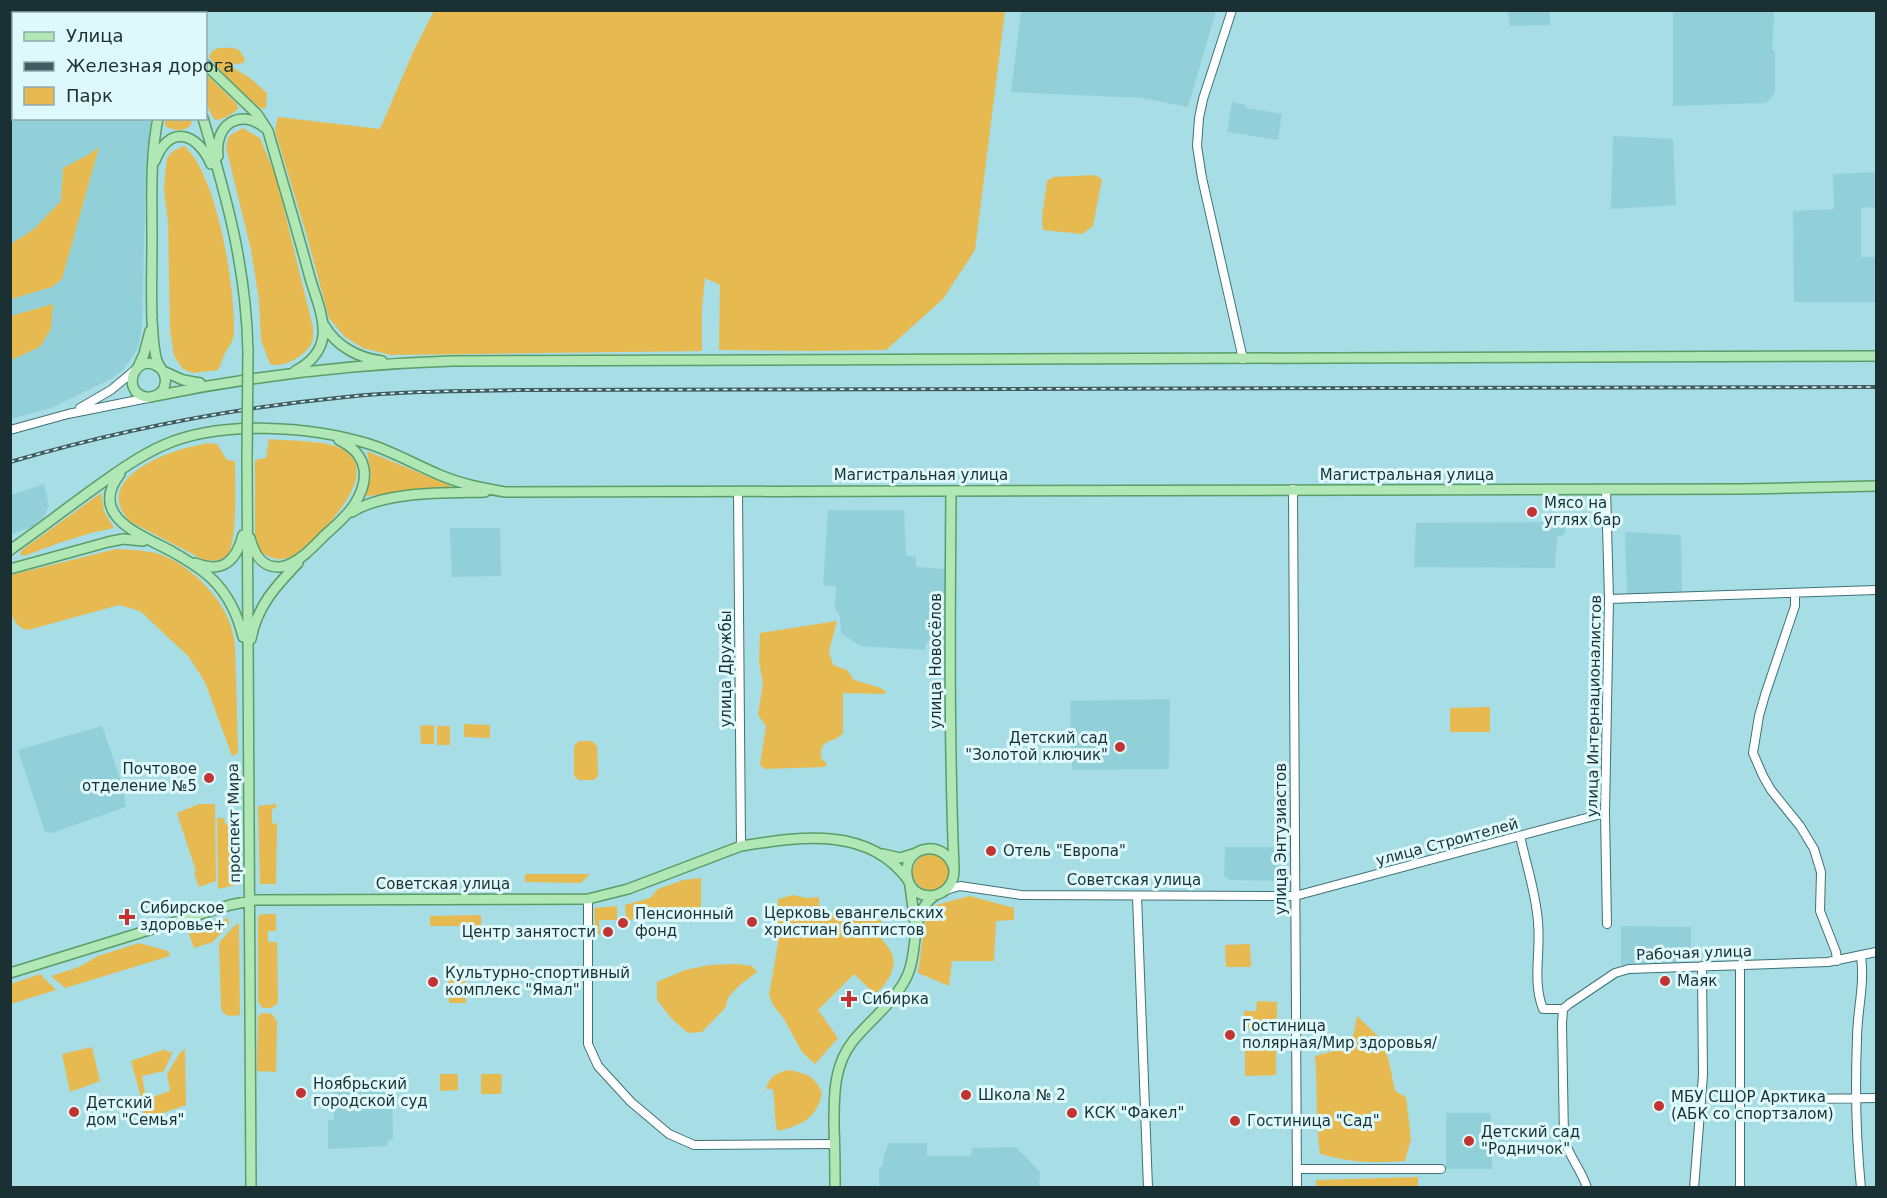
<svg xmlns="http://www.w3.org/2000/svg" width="1887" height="1198" font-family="'DejaVu Sans',sans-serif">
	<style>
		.built { fill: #92d0d9 }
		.green { fill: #e6ba51 }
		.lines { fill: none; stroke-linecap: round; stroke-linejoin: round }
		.minor-casing { stroke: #3f7278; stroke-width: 10 }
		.major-casing { stroke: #599d67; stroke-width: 12 }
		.minor { stroke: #fff; stroke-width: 8 }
		.major { stroke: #b0e7b5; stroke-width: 9 }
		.rail-casing { stroke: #405e62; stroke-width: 4 }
		.rail { stroke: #def9fc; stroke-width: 1.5; stroke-dasharray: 4.5; stroke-linecap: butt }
		.major-bridge-casing { stroke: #599d67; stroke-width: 12; stroke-linecap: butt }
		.major-bridge { stroke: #b0e7b5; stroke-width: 9 }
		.poi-dot { fill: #c23332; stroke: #def9fc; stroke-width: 2 }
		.labels { text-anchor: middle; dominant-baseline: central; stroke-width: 6; stroke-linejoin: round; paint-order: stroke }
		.street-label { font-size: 15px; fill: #1a3033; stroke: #def9fc }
		.poi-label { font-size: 15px; fill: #1a3033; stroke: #def9fc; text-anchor: start }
	</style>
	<rect width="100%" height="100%" fill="#a7dde4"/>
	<path class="built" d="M162 10V13L14 14V118L151 119 146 169 142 328 138 348 123 370 111 379 51 408 11 419 10 11Z
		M1021 11V10L1216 11 1188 107 1142 98 1011 92Z
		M1508 11H1550V25L1510 26Z
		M1673 11H1774L1772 50 1775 51V93L1766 103 1673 106Z
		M1232 102 1246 105V108L1282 114 1278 140 1227 132Z
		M1613 136 1673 139 1676 205 1611 209Z
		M1876 172V207L1861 208V257H1876V302H1794L1793 211 1834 209 1833 174Z
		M44 484 49 506 44 517 32 527 11 534V495Z
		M828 510H904L906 555 916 557V567L946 569V641L926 643 925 650 860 646 841 633 840 617 835 608 836 586 823 585Z
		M1557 517H1565V534L1557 537 1555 568 1414 567 1416 523 1557 522Z
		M450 528H500L501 576 452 577Z
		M1625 532 1681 535 1682 593 1627 594Z
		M1170 699 1169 769 1072 770 1070 701Z
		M102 726 123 787 126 807 51 833 45 832 18 750Z
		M1225 847H1279L1278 881 1231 880 1224 876Z
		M1621 926 1691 927V962L1621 965Z
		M333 1083 392 1084 393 1139 388 1140 387 1146 328 1149V1120H334Z
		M1446 1113H1491L1492 1169H1446Z
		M889 1143H927V1156H971L972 1148 1016 1147 1040 1172 1039 1187H879V1169L883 1165 884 1155Z"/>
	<path class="green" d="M434 11H1005L975 250 943 299 886 350 815 351 719 350 720 285 705 278 702 309V351L391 355 363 348 345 337 329 318 307 236 275 131 278 117 380 129 414 50Z
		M233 48 239 50 245 59 243 63 234 64 232 67 250 78 267 93 266 107 263 109 259 107 227 78 209 57C213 46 223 48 233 48Z
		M206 74 237 104 238 109C231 115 224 119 215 120 204 106 205 90 206 74Z
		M165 118 192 119 191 125C184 132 174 131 165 126Z
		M243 128 260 138 276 177 313 327C313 332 314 337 312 342 307 355 283 369 270 364L261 340 259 300 251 250 226 147 229 136Z
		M184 146C218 175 235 288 234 332 234 341 229 346 225 353 222 359 221 365 218 370L193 373 183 369 174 356 170 330 168 222 164 191 165 175 167 158 173 151Z
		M99 147 62 279 52 287 11 299V244L34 229 61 201 63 168 88 155Z
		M1094 175 1102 179 1093 226 1082 234 1043 230 1042 217 1047 181 1053 177Z
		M53 304 51 329 40 347 11 360V316Z
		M269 439C289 441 326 440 342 449 380 470 335 518 316 536 307 544 296 557 283 559 274 560 268 556 261 552L255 534V460L266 458Z
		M208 443 217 444 227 460 235 461C235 480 238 543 227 555 220 562 212 561 204 560L131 522C95 487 146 461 176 451 186 447 197 446 208 443Z
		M367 451 451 486 449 488 366 496 371 475Z
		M101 493 104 511 114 528 91 533 59 543 24 556 20 554 22 550Z
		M116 549C131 550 148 550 162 555 194 568 229 603 234 639 236 651 235 663 236 675 237 701 237 727 238 753L232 756 205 682 189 657 140 611 119 605 28 630C5 626 10 592 11 575Z
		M837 621 829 651 833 665 847 670 854 680 881 688 886 692 884 694 843 693V733C833 745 820 736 821 758L827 764 825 767 765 769 760 765 766 726 758 715 763 683 759 662 760 633Z
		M1490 707V732H1450V708Z
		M464 724 490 725V738L464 737Z
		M434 725V744H421L420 726Z
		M437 726H450V745H437Z
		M579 741H592L597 746 598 776 594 780H579L574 776V746Z
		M199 804H215L216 881 199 887 194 872 196 871 177 813Z
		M276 804V808L272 809V824L277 823 276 884H260L258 806Z
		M217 818H224L225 824H240L239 884 218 889Z
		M913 872a18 18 0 1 1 36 0a18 18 0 1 1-36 0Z
		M525 874H590L581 883 525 882Z
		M701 878V917L626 920 625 905 650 898 658 889 683 880Z
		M793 895 807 898 819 897 820 915 855 914 859 912 863 906H867L873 917 881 921 882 925 879 936C883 941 888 946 891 952 899 966 887 985 875 994L854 974 818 1010 838 1038 815 1064 802 1052 784 1019 773 1005 769 995 778 943V899Z
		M970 896 1014 908V920L996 921 994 961H952L949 986 918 973 925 921 936 905Z
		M617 906V920H599L600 934H595L594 908Z
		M263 914H276V931H268V942H277L278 1003 271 1008H263L258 1002V916Z
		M481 915V932H470V926H430V916Z
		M228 918 229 924 213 942 194 948 188 931Z
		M239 923 240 1015 229 1016 223 1013 221 1007 219 943 233 927Z
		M139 943 168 951 170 956 65 988 51 976 79 967 98 956Z
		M1250 944 1251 967H1226L1225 945Z
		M737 964 752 966 757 972 741 984 729 996 725 1008 702 1032 688 1033 671 1018 657 1000V982L685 970 710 965Z
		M448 966H465L466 1003H449Z
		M40 974 56 990 11 1004V984Z
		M1257 1001 1277 1002V1029H1244V1011H1256Z
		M263 1013 272 1014 277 1021 276 1072 257 1071 258 1016Z
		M1357 1016 1381 1039 1389 1061 1395 1091 1406 1097 1411 1139 1405 1161C1371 1163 1353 1163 1320 1154 1315 1121 1318 1088 1315 1056L1345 1048 1354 1033Z
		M1276 1043V1075L1245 1076V1044Z
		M92 1047 100 1081 70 1092 62 1054Z
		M166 1049 168 1053 173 1051 164 1071 142 1076 146 1097 134 1118 130 1120 127 1109 142 1101 131 1061Z
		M185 1049 186 1105 137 1122 152 1097 170 1091 167 1074 179 1054Z
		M790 1070C807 1074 815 1076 822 1093 817 1118 802 1125 778 1131 774 1123 775 1100 773 1089H766C769 1076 778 1072 790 1070Z
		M440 1074H458V1090L440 1091Z
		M481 1074H502L501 1094H481Z
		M1418 1177V1187H1316V1180Z"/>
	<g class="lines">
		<defs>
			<path id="minor" d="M1232 10 1203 99 1199 118 1197 146 1202 178 1243 359
				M80 408 111 390 135 370
				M10 430 68 414 148 398
				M1293 489 1297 1188
				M1606 489 1609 599 1605 813 1607 924
				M738 491 741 846
				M1795 593V606L1765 695 1759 716 1753 753 1763 776 1771 790 1800 826 1814 849 1821 872 1820 911 1836 952 1837 961
				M1609 599 1876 590
				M1520 836C1526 864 1536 893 1538 922 1541 952 1532 981 1543 1009H1563
				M946 890 960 886 1021 895 1295 896 1605 813
				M1137 896 1148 1188
				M588 899V1044L598 1066 631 1102 669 1134 694 1145 834 1144
				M1740 965V1188
				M1803 1099 1876 1098
				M1297 1169H1441
				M1587 1188C1582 1170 1568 1156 1564 1138L1562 1024 1563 1009 1569 1004 1615 973 1629 969 1828 962 1876 952
				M1694 1188 1703 1075 1702 966
				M1861 1188C1856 1138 1855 1089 1857 1039 1857 1011 1865 985 1861 956"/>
			<path id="major" d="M171 10 173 14
				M206 65 257 114 268 131C282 180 297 229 310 278 315 295 325 318 323 336 321 352 309 364 295 371
				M158 118C150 158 152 197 152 237 152 265 151 292 152 320 153 333 153 348 157 361 159 367 164 371 165 377 166 381 165 386 163 390 159 395 152 398 146 397 119 392 136 348 161 369
				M203 118C227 199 246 266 248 351
				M218 156C214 125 240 107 265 128
				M155 161C169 124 197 132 211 164
				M324 325C336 346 358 358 382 361
				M138 367 144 354 150 331
				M163 371 183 380 200 383
				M155 396C253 376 352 364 452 361L1876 356
				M247 459 251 1188
				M120 474C87 516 141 535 171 551 185 559 201 568 213 580 229 596 238 616 243 637
				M951 491C950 617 949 743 954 869 955 901 911 906 907 875 903 845 946 838 954 869
				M352 512C385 491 446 493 485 492
				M250 538C254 553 261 568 280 567 297 565 313 547 325 535 335 526 346 517 354 505 371 479 368 454 339 440
				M10 550C43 527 73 503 106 480 124 467 143 454 164 445 221 420 310 426 369 444 394 452 416 465 440 475 461 484 482 488 505 492L1743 489 1876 486
				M195 563C223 574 236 561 243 535
				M10 569 108 542 123 539 143 541
				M251 639C257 606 276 586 298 563
				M883 854 900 858 916 853
				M910 886 915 923
				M10 973 230 905 255 900 588 899 628 889 741 846C799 837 868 825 908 880
				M835 1188C835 1168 835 1148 834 1128 834 1097 833 1066 853 1041 871 1019 897 1000 908 974 919 949 909 911 936 895"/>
		</defs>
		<use href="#minor" class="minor-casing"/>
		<use href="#major" class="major-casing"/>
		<use href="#minor" class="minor"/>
		<use href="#major" class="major"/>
		<defs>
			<path id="rail" d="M10 462C120 430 232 408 346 397 403 391 461 391 519 390L1876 387"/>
		</defs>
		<use href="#rail" class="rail-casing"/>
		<use href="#rail" class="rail"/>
		<defs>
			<path id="major-bridge" d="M247 459 248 351"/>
		</defs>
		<use href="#major-bridge" class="major-bridge-casing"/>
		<use href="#major-bridge" class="major-bridge"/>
	</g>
	<g class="poi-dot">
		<circle cx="1532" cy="512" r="6"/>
		<circle cx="1120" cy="747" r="6"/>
		<circle cx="209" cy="778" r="6"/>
		<circle cx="991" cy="851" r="6"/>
		<path d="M124 908h6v6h6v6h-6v6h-6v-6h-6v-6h6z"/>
		<circle cx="752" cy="922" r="6"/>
		<circle cx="623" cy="923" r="6"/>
		<circle cx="608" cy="932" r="6"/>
		<circle cx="1665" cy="981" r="6"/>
		<circle cx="433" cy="982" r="6"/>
		<path d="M846 990h6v6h6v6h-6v6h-6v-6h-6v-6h6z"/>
		<circle cx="1230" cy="1035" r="6"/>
		<circle cx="301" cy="1093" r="6"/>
		<circle cx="966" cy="1095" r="6"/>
		<circle cx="1659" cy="1106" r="6"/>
		<circle cx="74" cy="1112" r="6"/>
		<circle cx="1072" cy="1113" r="6"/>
		<circle cx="1235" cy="1121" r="6"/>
		<circle cx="1469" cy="1141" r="6"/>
	</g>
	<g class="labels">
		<g class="street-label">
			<text x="921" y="475">Магистральная улица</text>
			<text x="1407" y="475">Магистральная улица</text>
			<text transform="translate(936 661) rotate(-90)">улица Новосёлов</text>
			<text transform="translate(726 669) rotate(-90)">улица Дружбы</text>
			<text transform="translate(1594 706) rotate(-89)">улица Интернационалистов</text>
			<text transform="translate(234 823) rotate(-91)">проспект Мира</text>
			<text transform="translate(1281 839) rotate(-90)">улица Энтузиастов</text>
			<text transform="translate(1447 842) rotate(-15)">улица Строителей</text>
			<text x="1134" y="880">Советская улица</text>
			<text x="443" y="884">Советская улица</text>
			<text transform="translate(1694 953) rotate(-2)">Рабочая улица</text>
		</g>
		<g class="poi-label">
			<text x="1544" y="503">Мясо на<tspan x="1544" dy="17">углях бар</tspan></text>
			<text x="1108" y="738" text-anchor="end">Детский сад<tspan x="1108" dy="17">"Золотой ключик"</tspan></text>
			<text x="197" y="769" text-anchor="end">Почтовое<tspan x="197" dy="17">отделение №5</tspan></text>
			<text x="1003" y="851">Отель "Европа"</text>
			<text x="140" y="908">Сибирское<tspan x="140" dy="17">здоровье+</tspan></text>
			<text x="764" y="913">Церковь евангельских<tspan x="764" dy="17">христиан баптистов</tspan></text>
			<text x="635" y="914">Пенсионный<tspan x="635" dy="17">фонд</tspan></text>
			<text x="596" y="932" text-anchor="end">Центр занятости</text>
			<text x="445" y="973">Культурно-спортивный<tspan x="445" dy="17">комплекс "Ямал"</tspan></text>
			<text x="1677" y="981">Маяк</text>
			<text x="862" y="999">Сибирка</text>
			<text x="1242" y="1026">Гостиница<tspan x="1242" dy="17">полярная/Мир здоровья/</tspan></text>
			<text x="313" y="1084">Ноябрьский<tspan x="313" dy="17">городской суд</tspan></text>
			<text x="978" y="1095">Школа № 2</text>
			<text x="1671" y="1097">МБУ СШОР Арктика<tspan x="1671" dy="17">(АБК со спортзалом)</tspan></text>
			<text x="86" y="1103">Детский<tspan x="86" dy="17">дом "Семья"</tspan></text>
			<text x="1084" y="1113">КСК "Факел"</text>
			<text x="1247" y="1121">Гостиница "Сад"</text>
			<text x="1481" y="1132">Детский сад<tspan x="1481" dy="17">"Родничок"</tspan></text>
		</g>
	</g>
	<rect width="1887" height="1198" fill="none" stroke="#1a3033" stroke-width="24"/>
	<rect x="12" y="12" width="195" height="108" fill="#def9fc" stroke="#90a9ac" stroke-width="1.5"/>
	<rect x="24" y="32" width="30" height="9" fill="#b0e7b5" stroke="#90a9ac" stroke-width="1.5"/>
	<text x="66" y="42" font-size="18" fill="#1a3033">Улица</text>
	<rect x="24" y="62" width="30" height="9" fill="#405e62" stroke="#90a9ac" stroke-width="1.5"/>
	<text x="66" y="72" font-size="18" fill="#1a3033">Железная дорога</text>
	<rect x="24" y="87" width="30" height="18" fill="#e6ba51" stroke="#90a9ac" stroke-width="1.5"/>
	<text x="66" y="102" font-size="18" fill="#1a3033">Парк</text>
</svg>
